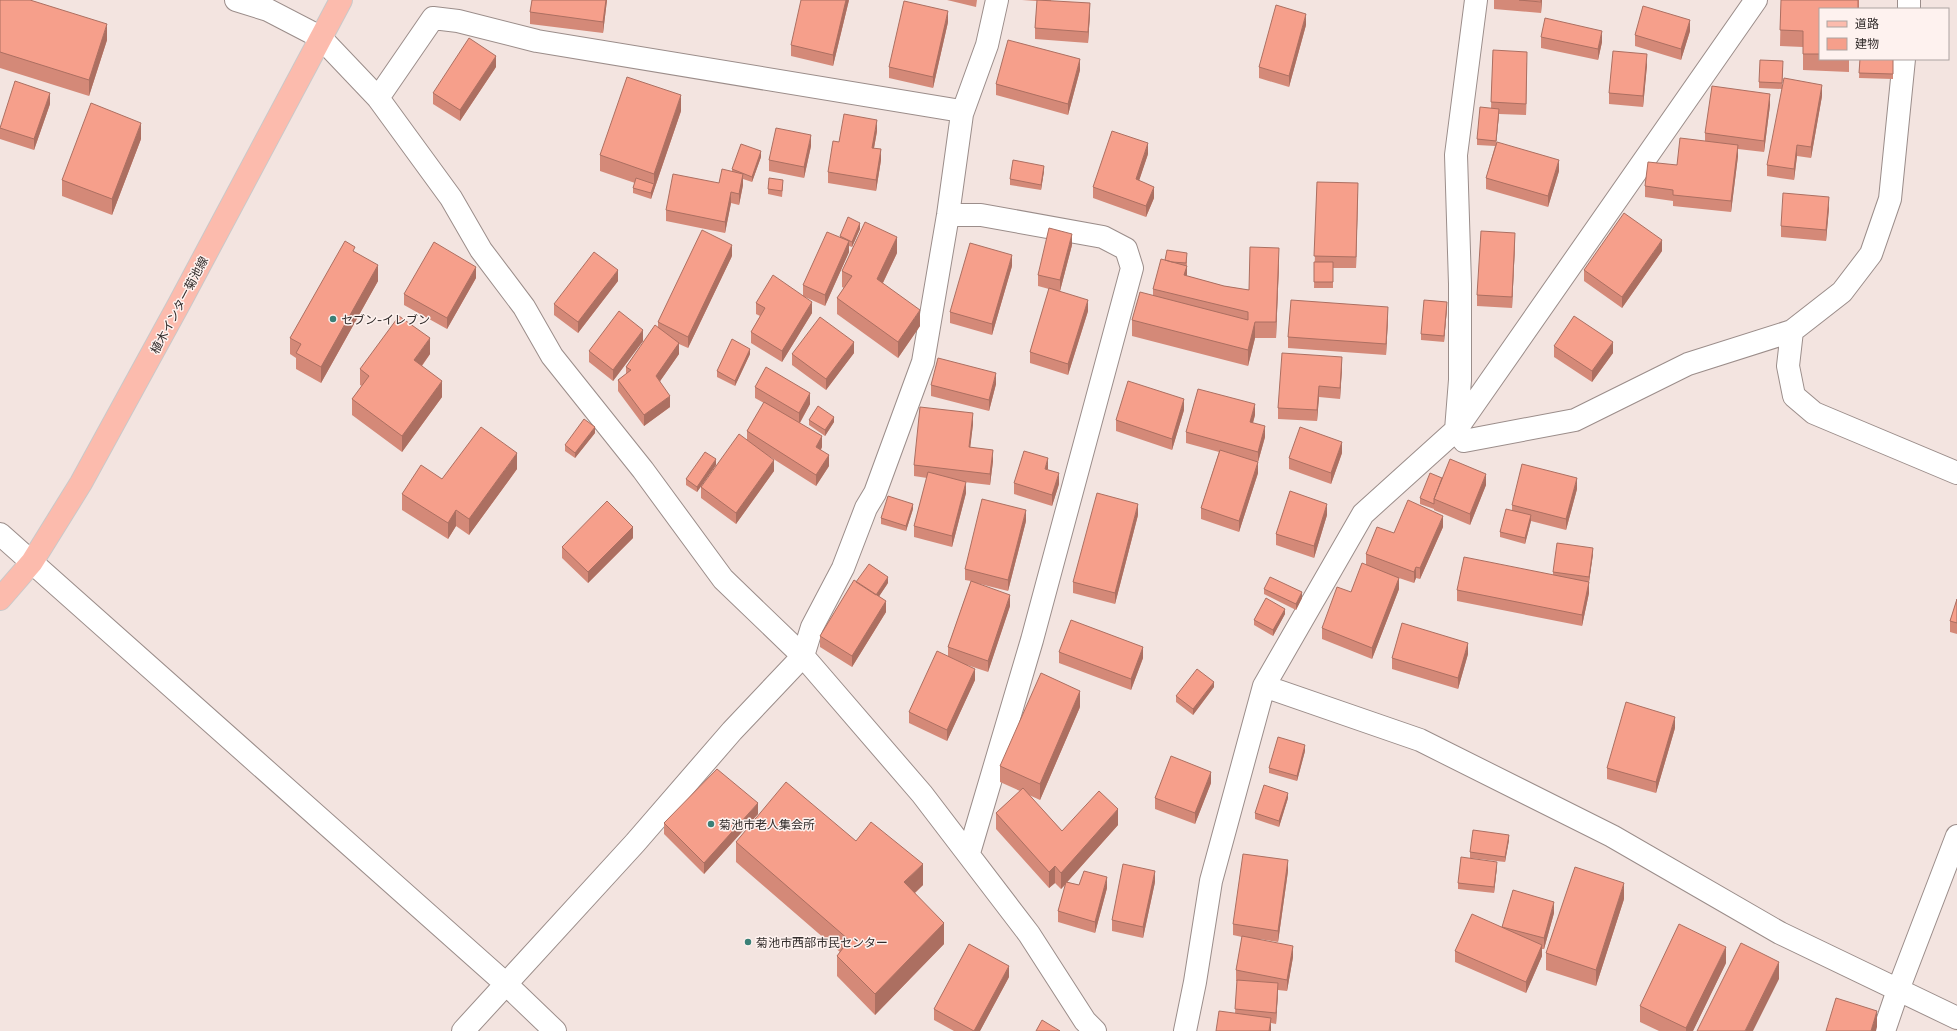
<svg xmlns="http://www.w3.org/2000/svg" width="1957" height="1031" font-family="Cabin,'Noto Sans JP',sans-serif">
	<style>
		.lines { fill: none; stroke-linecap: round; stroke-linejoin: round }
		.minor-casing { stroke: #9b8d8a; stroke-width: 24 }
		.major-casing { stroke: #cac8c8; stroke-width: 24 }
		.minor { stroke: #fff; stroke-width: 22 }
		.major { stroke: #fcbbad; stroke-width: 22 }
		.wall { fill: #d48978 }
		.shaded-wall { fill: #ac6f61 }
		.building { fill: #f69f8b; stroke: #ac6f61 }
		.poi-dot { fill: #3b8077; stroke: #fef2ef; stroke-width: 1.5 }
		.labels { text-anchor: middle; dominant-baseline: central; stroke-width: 3; stroke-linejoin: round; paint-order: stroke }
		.street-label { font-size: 12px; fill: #322c2b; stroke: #fef2ef }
		.poi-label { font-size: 12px; fill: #322c2b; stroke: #fef2ef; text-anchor: start }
	</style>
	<rect width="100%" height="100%" fill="#f3e4e0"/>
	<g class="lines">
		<defs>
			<path id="minor" d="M236 0 268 10 320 37 378 98 451 198 481 250 524 307 552 356 643 470 723 579 803 656 922 794 1029 934 1085 1021 1095 1031
				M1476 0 1456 155 1460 284V380L1456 430 1464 441 1575 420 1688 364 1792 331
				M1909 9V0
				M1904 59 1890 199 1871 254 1842 292 1792 331 1788 366 1794 396 1814 413 1957 473
				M378 98 433 18 458 21 537 41 955 110 962 114
				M948 215H981L1103 237 1126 249 1132 268 1032 640 969 853
				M0 534 506 984 555 1031
				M1264 686 1420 740 1612 836 1780 933 1957 1018
				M463 1031 635 843 732 731 803 656 812 627 843 568 866 508 875 493 923 362 948 215 962 114 987 45 997 0
				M1185 1031 1195 982 1211 881 1264 686 1363 514 1456 430 1756 0
				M1884 1031 1898 990 1957 836"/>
			<path id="major" d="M0 599 32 562 81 483 179 304 341 0"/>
		</defs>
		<use href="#minor" class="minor-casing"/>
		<use href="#major" class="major-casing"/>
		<use href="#minor" class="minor"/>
		<use href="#major" class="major"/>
	</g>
	<path class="wall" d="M0 0 107 40 89 96 0 68Z
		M532 0H607L603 33 530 24V12Z
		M849 0 833 66 791 56V45Z
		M947 0H977L976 7Z
		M1022 0H1051V1L1090 14 1088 43 1035 39V28L1037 1Z
		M1494 0H1542L1541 13 1494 9Z
		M1781 0H1859V9H1820V59H1849V72L1803 70V47L1780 46Z
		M948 22 933 88 889 78V67Z
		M1306 25 1289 87 1259 78V67Z
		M1690 31 1681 60 1635 46V35Z
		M1541 37 1602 42 1598 60 1541 48Z
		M1493 50 1527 63 1526 115 1499 114 1496 143 1559 171 1548 207 1486 189V178L1495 146 1477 145V139L1491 108Z
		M1860 59H1893V79L1859 78Z
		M1647 65 1643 107 1609 104V93Z
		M496 67 460 121 433 104V93Z
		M1783 67 1782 89 1759 88V82Z
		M1080 70 1068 115 996 95V84Z
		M1822 96 1811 158 1797 156 1794 180 1767 176V165Z
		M50 104 34 150 0 139V128Z
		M1770 105 1764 152 1738 149V156L1731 212 1673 206V201L1645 197V186L1677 165 1705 141V133Z
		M681 111 651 199 633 193V188L635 183 600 171V155Z
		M877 131 874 148 881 160 876 191 828 183V172L839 142Z
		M141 139 112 215 62 196V180Z
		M811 146 804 178 769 171V160Z
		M1148 154 1139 180 1154 198 1146 217 1093 198V187Z
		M761 157 752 182 743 179V185L739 205 731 203 725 233 666 221V210L719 183 732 172V169Z
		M1044 171 1041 190 1010 185V179Z
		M1317 182 1358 194 1356 268H1333V288H1314Z
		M783 186 782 197 768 194V189Z
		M1829 208 1826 241 1781 237V226Z
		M860 229 852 247 849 246V252L825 306 805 297 812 313 782 362 751 343V332L760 316 756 314V303L803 296V285L840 237V236Z
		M1515 244 1512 308 1477 306V295Z
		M1072 245 1060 291 1088 311 1068 375 1030 363V352L1049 289 1038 286V275Z
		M1662 251 1622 308 1584 281V270Z
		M355 252 378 281 321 383 296 369V358L290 354V338Z
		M897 253 883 283 920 326 898 358 837 314V298L844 288 842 287V271Z
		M732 256 688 348 679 344V354L660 381 670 407 644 426 618 391V380L626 374V367L658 327V322Z
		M1187 258V276L1224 286 1249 290 1279 264 1276 338H1255L1248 366 1132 336V320L1153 295V289L1165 260Z
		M1012 266 992 335 950 323V312Z
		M476 278 447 329 404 305V294Z
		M618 281 578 333 554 315V304Z
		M1447 308 1444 342 1421 340V334Z
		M1388 319 1386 355 1288 348V337Z
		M643 341 613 381 589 362V351Z
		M1554 346 1613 353 1592 382 1554 357Z
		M854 353 826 390 792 365V354Z
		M430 354 422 366 442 397 402 452 352 415V399L362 386 360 385V369Z
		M750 354 735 386 717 377V371Z
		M1342 368 1340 399 1319 397 1317 421 1278 419V408Z
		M996 384 989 411 931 396V385Z
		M755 387 810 404 800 423 822 447 821 450 829 466 816 486 764 453 774 471 736 524 701 498V487L747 440V431L764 403 755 398Z
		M1184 410 1172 450 1116 431V420Z
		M1255 415 1253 423 1265 437 1258 462V473L1239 532 1201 519V508L1219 452 1186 443V432Z
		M809 420 834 422 825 436 809 425Z
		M973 424 970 447 993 461 990 485 964 482 966 493 952 547 914 537V526L927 478 914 476V465Z
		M595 433 575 458 565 451V445Z
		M1342 453 1331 484 1289 469V458Z
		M716 465 697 492 686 485V479Z
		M517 469 469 535 456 526 448 539 402 510V494L442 479Z
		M1047 469 1059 484 1052 506 1014 494V483Z
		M1442 478 1486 485 1470 525 1434 510V509L1420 504V498Z
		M1577 489 1566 530 1531 521 1525 544 1500 537V532L1512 510V505Z
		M913 509 906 531 881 524V518Z
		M1138 515 1115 604 1073 593V582Z
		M1327 515 1314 558 1276 545V534Z
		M1026 521 1008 591 972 582 1010 606 988 672 967 665 975 680 947 741 909 723V712L948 656V647L971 581 965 580V569Z
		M1443 527 1420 579 1416 578 1414 583 1399 578V589L1372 659 1322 639V628L1351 592 1366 565V554L1394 533Z
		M633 538 588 583 562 558V547Z
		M1593 554 1589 582V593L1582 626 1457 601V590L1553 575V572Z
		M888 583 879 596 886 612 852 667 820 647V636Z
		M1264 589 1302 598 1296 610 1264 594Z
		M1957 599V634L1950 632V621Z
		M1285 614 1273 636 1254 625V620Z
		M1059 652 1143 658 1131 690 1059 663Z
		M1468 654 1458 689 1392 669V658Z
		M1214 687 1193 715 1176 702V696Z
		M1080 707 1040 800 1029 795 1062 831 1118 825 1067 882 1079 885 1107 888 1095 933 1058 922V911L1066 884 1061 889 1055 883 1049 888 996 829V813L1020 791 1000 782V766Z
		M1675 728 1656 793 1607 779V768Z
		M1305 751 1297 781 1269 773V768Z
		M1211 783 1195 824 1155 809V798Z
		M1288 798 1279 827 1255 819V813Z
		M758 814 704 874 664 834V823Z
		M1509 840 1505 862 1470 858V852Z
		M856 841 923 885 915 893 944 944 875 1015 837 976V956L840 952 736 862V842Z
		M1497 867 1494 893 1458 889V883Z
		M1288 871 1278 942 1259 939 1293 957 1287 991 1278 990 1276 1024 1271 1023 1235 1013 1237 981H1236V970L1242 937 1233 935V924Z
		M1155 882 1143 938 1112 931V920Z
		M1624 899 1596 986 1546 970V953Z
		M1554 913 1544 949H1542V956L1526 993 1455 962V951L1502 927Z
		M1726 963 1693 1031H1659L1640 1022V1006Z
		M1009 977 980 1031H954L934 1020V1009Z"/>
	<path class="shaded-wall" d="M606 0H607L603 33V22Z
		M846 0H849L833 66V55Z
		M1541 0H1542L1541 13Z
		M1090 3V14L1088 43V32Z
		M948 11V22L933 88V77Z
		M1306 14V25L1289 87V76Z
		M1690 20V31L1681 60V49Z
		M107 24V40L89 96V80Z
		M1602 31V42L1598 60V49Z
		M1527 52V63L1526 115V104Z
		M1647 54V65L1643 107V96Z
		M496 56V67L460 121V110Z
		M1080 59V70L1068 115V104Z
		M1822 85V96L1811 158V147Z
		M50 93V104L34 150V139Z
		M1770 94V105L1764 152V141Z
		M681 95V111L654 190V174Z
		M1499 109V114L1496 146V141Z
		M877 120V131L872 159V148Z
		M141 123V139L112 215V199Z
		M811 135V146L804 178V167Z
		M1148 143V154L1136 190V179Z
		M1738 145V156L1731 212V201Z
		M1797 145V156L1794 180V169Z
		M881 149V160L876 191V180Z
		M761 151V157L752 182V177Z
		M1559 160V171L1548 207V196Z
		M1044 166V171L1041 190V185Z
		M743 174V185L739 205V194Z
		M1358 183V194L1356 268V257Z
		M654 184V190L651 199V193Z
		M1154 187V198L1146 217V206Z
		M731 192V203L725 233V222Z
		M1829 197V208L1826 241V230Z
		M860 223V229L852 247V242Z
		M1515 233V244L1512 308V297Z
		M1072 234V245L1060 291V280Z
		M897 237V253L877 295V279Z
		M1662 240V251L1622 308V297Z
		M849 241V252L825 306V295Z
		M732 245V256L688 348V337Z
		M1279 248V264L1276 338V322Z
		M1187 253 1186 268 1187 266V282L1184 275 1186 268Z
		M1012 255V266L992 335V324Z
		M378 265V281L321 383V367Z
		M476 267V278L447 329V318Z
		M618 270V281L578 333V322Z
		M1088 300V311L1068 375V364Z
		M812 302V313L782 362V351Z
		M1447 302V308L1444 342V336Z
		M1388 307V319L1386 355V344Z
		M920 310V326L898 358V342Z
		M1255 322V338L1248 366V350Z
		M643 330V341L613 381V370Z
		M430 338V354L414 376V360Z
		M854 342V353L826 390V379Z
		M1613 342V353L1592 382V371Z
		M679 343V354L656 387V376Z
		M750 349V354L735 386V381Z
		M1342 357V368L1340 399V388Z
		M996 373V384L989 411V400Z
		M442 381V397L402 452V436Z
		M1319 386V397L1317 421V410Z
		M810 393V404L799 424V413Z
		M670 396V407L644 426V415Z
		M1184 399V410L1172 450V439Z
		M1255 404V415L1250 433V422Z
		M973 413V424L969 458V447Z
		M834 417V422L825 436V430Z
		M1265 426V437L1258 462V473L1239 532V521L1258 463V452Z
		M595 427V433L575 458V453Z
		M822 436V447L816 458V447Z
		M1342 442V453L1331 484V473Z
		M993 450V461L990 485V474Z
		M517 453V469L469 535V519Z
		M829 455V466L816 486V475Z
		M1048 458V469H1045Z
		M716 459V465L697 492V487Z
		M774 460V471L736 524V513Z
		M1059 473V484L1052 506V495Z
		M1486 474V485L1470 525V514Z
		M1577 478V489L1566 530V519Z
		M966 482V493L952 547V536Z
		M913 504V509L906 531V526Z
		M1138 504V515L1115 604V593Z
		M1327 504V515L1314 558V546Z
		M456 510V526L448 539V523Z
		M1026 510V521L1008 591V580Z
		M1531 515V521L1525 544V538Z
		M1443 516V527L1420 579V568Z
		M633 527V538L588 583V572Z
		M1593 548V554L1589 582V577Z
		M1416 567V578L1414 583V572Z
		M888 577V583L874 604V598Z
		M1399 578V589L1372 659V648Z
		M1589 582V593L1582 626V615Z
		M1302 592V598L1296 610V604Z
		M1010 595V606L988 672V661Z
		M886 601V612L852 667V656Z
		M1285 609V614L1273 636V630Z
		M1468 643V654L1458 689V678Z
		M1143 647V658L1131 690V679Z
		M975 669V680L947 741V730Z
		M1214 682V687L1193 715V709Z
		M1080 691V707L1040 800V784Z
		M1675 717V728L1656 793V782Z
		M1305 745V751L1297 781V776Z
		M1211 772V783L1195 824V813Z
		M1288 793V798L1279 827V821Z
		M758 803V814L704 874V863Z
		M1118 809V825L1061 889V873Z
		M1509 835V840L1505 862V857Z
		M1288 860V871L1278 942V931Z
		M1497 862V867L1494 893V887Z
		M923 864V885L904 903V882Z
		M1055 866V883L1049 888V872Z
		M1155 871V882L1143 938V927Z
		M1107 877V888L1095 933V922Z
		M1624 883V899L1596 986V970Z
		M1554 902V913L1544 949V938Z
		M944 923V944L875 1015V994Z
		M1542 945V956L1526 993V982Z
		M1293 946V957L1287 991V980Z
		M1726 947V963L1693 1031H1686V1028Z
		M1779 962V979L1753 1031H1745Z
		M1009 966V977L980 1031H974Z
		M1278 983V994L1276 1024V1013Z
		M1877 1011V1027L1876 1031H1871Z
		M1271 1018V1031H1269Z"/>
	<path class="building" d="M0 0H30L107 24 89 80 0 52Z
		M532 0H606L603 22 530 12Z
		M801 0H846L833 55 791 45Z
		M1037 0 1090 3 1088 32 1035 28Z
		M1519 0H1541V2Z
		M1781 0H1858V9H1820V54H1803V31L1780 30Z
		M904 1 948 11 933 77 889 67Z
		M1276 5 1306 14 1289 76 1259 67Z
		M1643 6 1690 20 1681 49 1635 35Z
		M1545 18 1602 31 1598 49 1541 37Z
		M469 38 496 56 460 110 433 93Z
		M1008 40 1080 59 1068 104 996 84Z
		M1493 50 1527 52 1526 104 1491 102Z
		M1613 51 1647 54 1643 96 1609 93Z
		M1860 59H1893V74L1859 73Z
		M1760 60 1783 61 1782 83 1759 82Z
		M627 77 681 95 654 174 600 155Z
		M1784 78 1822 85 1811 147 1797 145 1794 169 1767 165Z
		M15 81 50 93 34 139 0 128Z
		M1712 86 1770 94 1764 141 1705 133Z
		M91 103 141 123 112 199 62 180Z
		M1480 107 1499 109 1496 141 1477 139Z
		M844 114 877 120 872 148 881 149 876 180 828 172 833 141 839 142Z
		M776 128 811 135 804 167 769 160Z
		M1112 131 1148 143 1136 179 1154 187 1146 206 1093 187Z
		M1680 138 1738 145 1731 201 1673 195V190L1645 186 1648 162 1677 165Z
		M1497 142 1559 160 1548 196 1486 178Z
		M741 144 761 151 752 177 732 169Z
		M1013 160 1044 166 1041 185 1010 179Z
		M722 169 743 174 739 194 731 192 725 222 666 210 673 174 719 183Z
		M636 178 654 184 651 193 633 188Z
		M769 178 783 180 782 191 768 189Z
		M1317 182 1358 183 1356 257 1314 256Z
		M1783 193 1829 197 1826 230 1781 226Z
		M1624 213 1662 240 1622 297 1584 270Z
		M848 217 860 223 852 242 840 236Z
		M865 222 897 237 877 279 920 310 898 342 837 298 852 276 842 271Z
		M1049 228 1072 234 1060 280 1038 275Z
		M702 230 732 245 688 337 658 322Z
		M1481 231 1515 233 1512 297 1477 295Z
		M827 232 849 241 825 295 803 285Z
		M345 241 355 247 353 251 378 265 321 367 296 353 301 344 290 338Z
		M434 242 476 267 447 318 404 294Z
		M970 243 1012 255 992 324 950 312Z
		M1250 247 1279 248 1276 322H1255L1248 350 1132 320 1140 292 1248 320V312L1153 289 1161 259 1187 266 1184 275 1224 286 1249 290Z
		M1167 250 1187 253 1186 263 1172 262 1165 260Z
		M594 252 618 270 578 322 554 304Z
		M1314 262H1333V282H1314Z
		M773 275 812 302 782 351 751 332 765 308 756 303Z
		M1049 288 1088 300 1068 364 1030 352Z
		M1291 300 1388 307 1386 344 1288 337Z
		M1424 300 1447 302 1444 336 1421 334Z
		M619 311 643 330 613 370 589 351Z
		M399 316 430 338 414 360 442 381 402 436 352 399 369 376 360 369Z
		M1574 316 1613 342 1592 371 1554 346Z
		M820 317 854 342 826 379 792 354Z
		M655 325 679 343 656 376 670 396 644 415 618 380 631 370 626 367Z
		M732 339 750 349 735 381 717 371Z
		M1282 353 1342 357 1340 388 1319 386 1317 410 1278 408Z
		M938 358 996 373 989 400 931 385Z
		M766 367 810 393 799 413 755 387Z
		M1128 381 1184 399 1172 439 1116 420Z
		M1198 389 1255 404 1250 422 1265 426 1258 452 1186 432Z
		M764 402 822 436 816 447 829 455 816 475 747 431Z
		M818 406 834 417 825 430 809 420Z
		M920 407 973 413 969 447 993 450 990 474 914 465Z
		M584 419 595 427 575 453 565 445Z
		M481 427 517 453 469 519 456 510 448 523 402 494 421 465 442 479Z
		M1300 427 1342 442 1331 473 1289 458Z
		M739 434 774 460 736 513 701 487Z
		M1220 450 1258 462 1239 521 1201 508Z
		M1024 451 1048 458 1045 469 1059 473 1052 495 1014 483Z
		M705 452 716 459 697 487 686 479Z
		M1450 459 1486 474 1470 514 1434 499Z
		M1522 464 1577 478 1566 519 1512 505Z
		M928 472 966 482 952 536 914 526Z
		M1430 473 1442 478 1434 499V504L1420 498Z
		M1290 491 1327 504 1314 546 1276 534Z
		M1097 493 1138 504 1115 593 1073 582Z
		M888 496 913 504 906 526 881 518Z
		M982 499 1026 510 1008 580 965 569Z
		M1408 500 1443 516 1420 568 1416 567 1414 572 1366 554 1377 527 1394 533Z
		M607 501 633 527 588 572 562 547Z
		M1506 509 1531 515 1525 538 1500 532Z
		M1557 543 1593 548 1589 577 1553 572Z
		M1464 557 1589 582 1582 615 1457 590Z
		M1362 563 1399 578 1372 648 1322 628 1337 587 1351 592Z
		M869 564 888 577 876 595 856 582Z
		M1270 577 1302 592 1296 604 1264 589Z
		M854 580 886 601 852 656 820 636Z
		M971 581 1010 595 988 661 948 647Z
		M1266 598 1285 609 1273 630 1254 620Z
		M1957 599V623L1950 621Z
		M1071 620 1143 647 1131 679 1059 652Z
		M1402 623 1468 643 1458 678 1392 658Z
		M937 651 975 669 947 730 909 712Z
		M1197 669 1214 682 1193 709 1176 696Z
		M1041 673 1080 691 1040 784 1000 766Z
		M1626 702 1675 717 1656 782 1607 768Z
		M1278 737 1305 745 1297 776 1269 768Z
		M1171 756 1211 772 1195 813 1155 798Z
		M717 769 758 803 704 863 664 823Z
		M786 782 856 841 871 822 923 864 904 882 944 923 875 994 837 956 849 940 736 842Z
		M1264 785 1288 793 1279 821 1255 813Z
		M1023 788 1062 831 1099 791 1118 809 1061 873 1055 866 1049 872 996 813Z
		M1473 830 1509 835 1505 857 1470 852Z
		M1243 854 1288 860 1278 931 1233 924Z
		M1461 857 1497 862 1494 887 1458 883Z
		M1123 864 1155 871 1143 927 1112 920Z
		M1575 867 1624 883 1596 970 1546 953Z
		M1084 871 1107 877 1095 922 1058 911 1066 882 1079 885Z
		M1513 890 1554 902 1544 938 1502 927Z
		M1472 914 1542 945 1526 982 1455 951Z
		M1679 924 1726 947 1686 1028 1640 1006Z
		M1242 936 1293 946 1287 980 1236 970Z
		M1741 943 1779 962 1745 1031H1697Z
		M969 944 1009 966 974 1031 934 1009Z
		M1237 980 1278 983 1276 1013 1235 1009Z
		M1836 998 1877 1011 1871 1031H1826Z
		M1219 1011 1271 1018 1269 1031H1216Z
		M1042 1020 1060 1031H1036Z"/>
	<g class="poi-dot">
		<circle cx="333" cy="319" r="4"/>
		<circle cx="711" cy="824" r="4"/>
		<circle cx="748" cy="942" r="4"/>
	</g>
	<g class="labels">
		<g class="street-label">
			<text transform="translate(179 305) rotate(-62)">植木インター菊池線</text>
		</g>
		<g class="poi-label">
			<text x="341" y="319">セブン-イレブン</text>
			<text x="719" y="824">菊池市老人集会所</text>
			<text x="756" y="942">菊池市西部市民センター</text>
		</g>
	</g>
	<rect x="1819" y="8" width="130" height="52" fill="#fef2ef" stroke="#aca3a1"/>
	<rect x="1827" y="21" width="20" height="6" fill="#fcbbad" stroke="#aca3a1"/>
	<text x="1855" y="28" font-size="12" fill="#322c2b">道路</text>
	<rect x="1827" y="38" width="20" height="12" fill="#f69f8b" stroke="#aca3a1"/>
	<text x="1855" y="48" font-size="12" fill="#322c2b">建物</text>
</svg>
